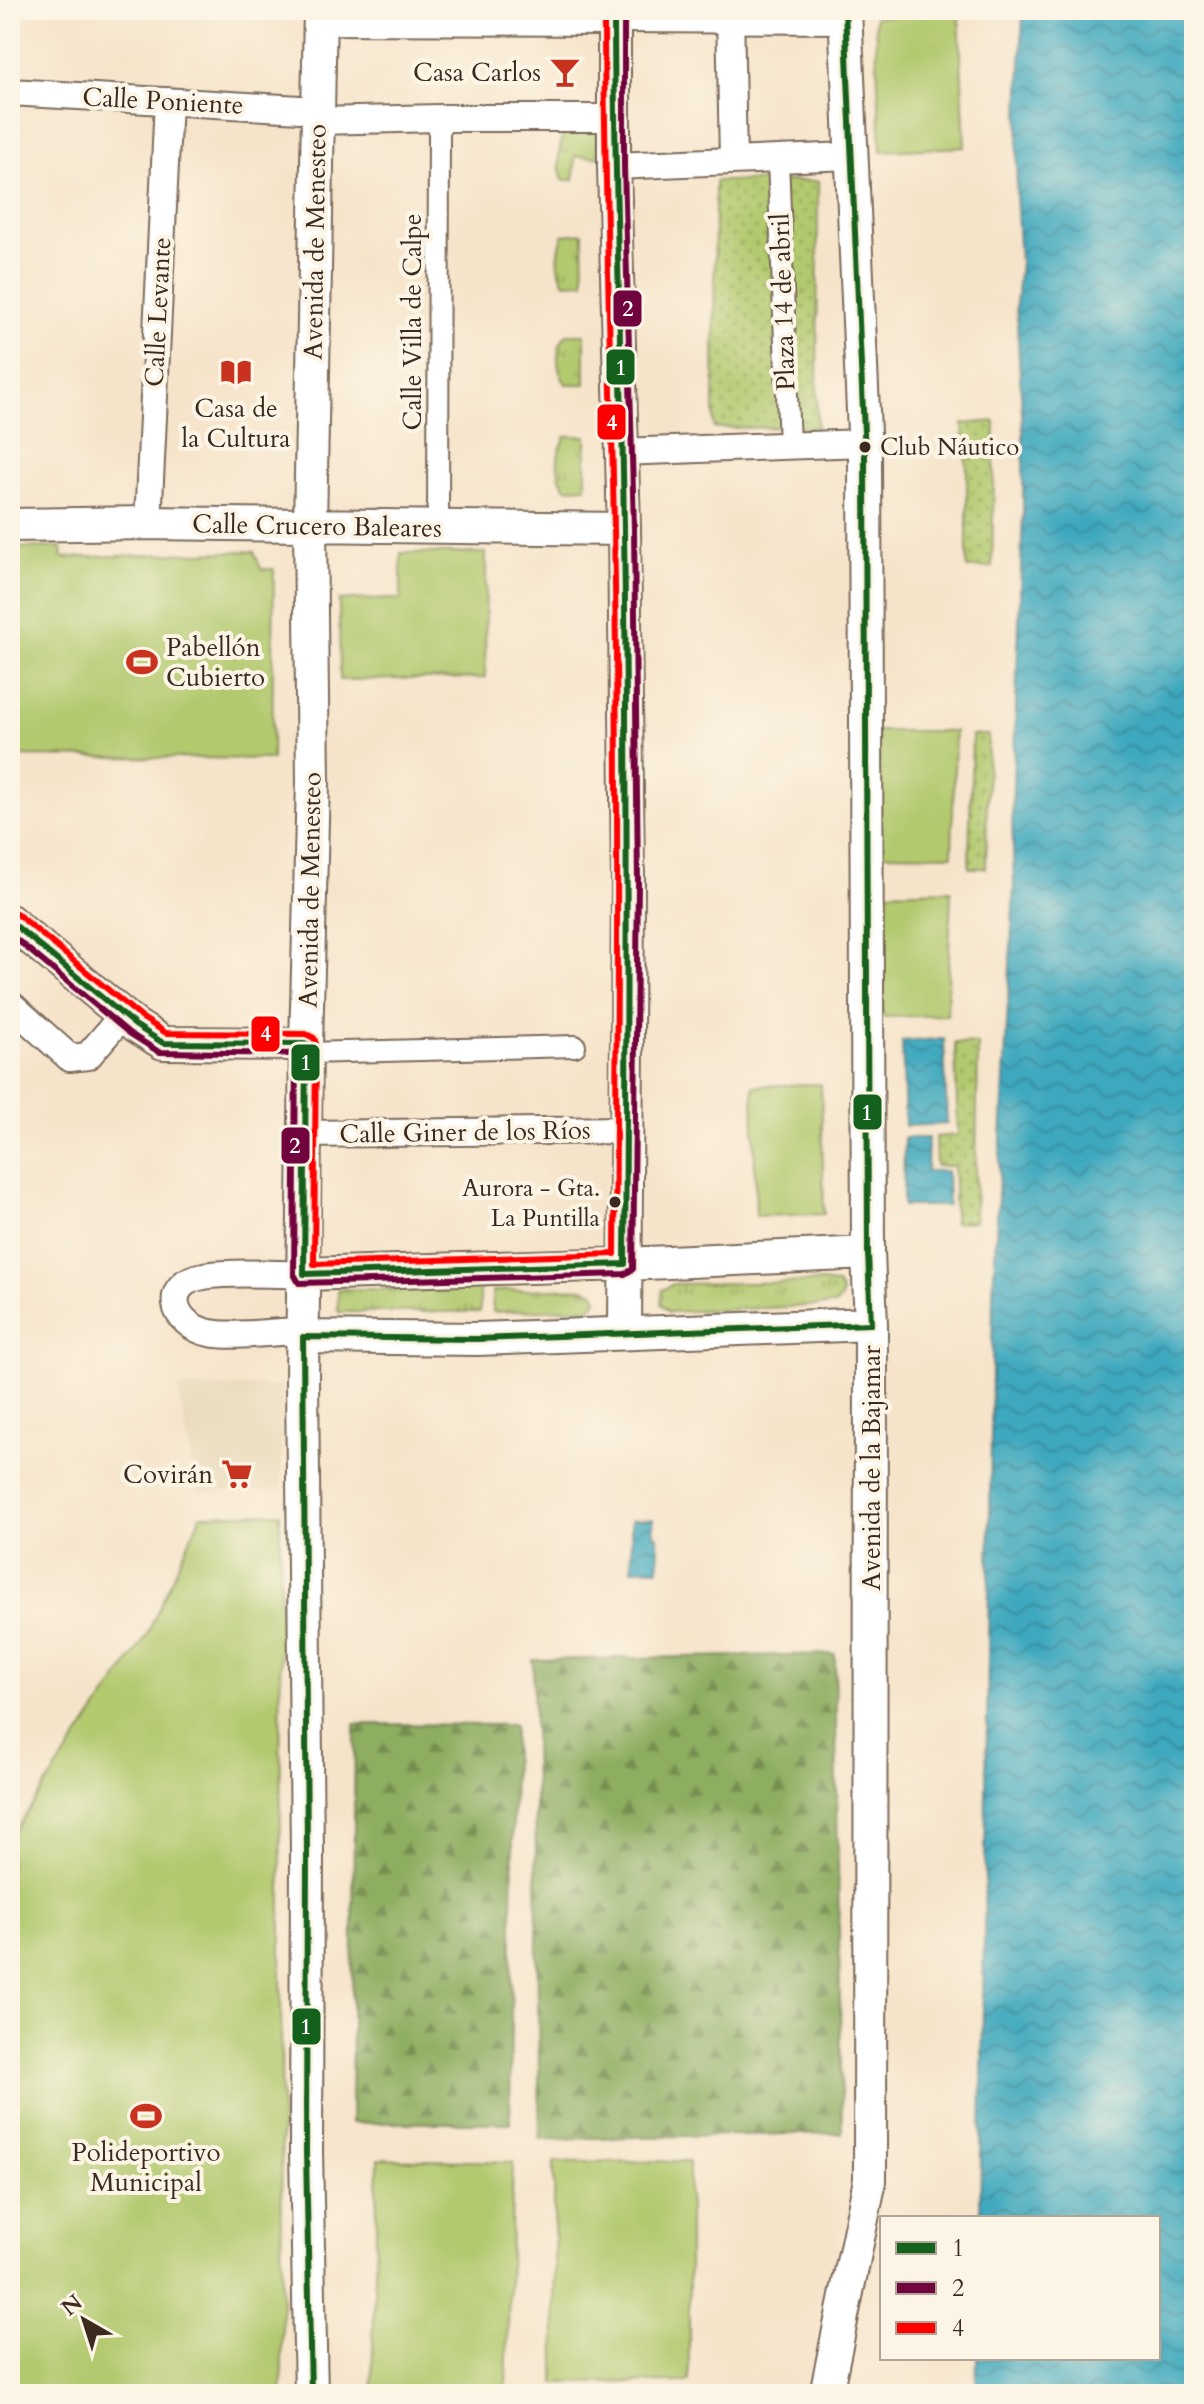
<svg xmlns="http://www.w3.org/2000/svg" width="1204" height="2404" font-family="Cardo,serif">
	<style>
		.built { fill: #e8d9ba }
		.grass { fill: url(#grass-tufts); stroke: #767a46; stroke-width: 2 }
		.forest { fill: url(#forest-firs); stroke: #646c40; stroke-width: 2 }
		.park { fill: url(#park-dots); stroke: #767a46; stroke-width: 2 }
		.pitch { fill: #b2c96e; stroke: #767a46; stroke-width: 2 }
		.water { fill: url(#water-waves); stroke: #3c696e; stroke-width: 2 }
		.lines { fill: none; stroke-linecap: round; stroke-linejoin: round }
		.pedestrian-casing { stroke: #7c6b5a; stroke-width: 24 }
		.minor-casing { stroke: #7c6b5a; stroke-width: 30 }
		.tertiary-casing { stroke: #7c6b5a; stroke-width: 36 }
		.pedestrian { stroke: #fff; stroke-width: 20 }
		.minor { stroke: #fff; stroke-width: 26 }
		.tertiary { stroke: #fff; stroke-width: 32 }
		.bus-1-casing { stroke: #fcf5e5; stroke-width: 12 }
		.bus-2-casing { stroke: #fcf5e5; stroke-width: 12 }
		.bus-3-casing { stroke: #fcf5e5; stroke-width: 12 }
		.bus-1 { stroke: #14611d; stroke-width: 6 }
		.bus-2 { stroke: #71043e; stroke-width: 6 }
		.bus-3 { stroke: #f00; stroke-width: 6 }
		.bus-dot { fill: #3b2a1e; stroke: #fcf5e5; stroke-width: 3 }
		.labels { text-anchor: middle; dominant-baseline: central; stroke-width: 8; stroke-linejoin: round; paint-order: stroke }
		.bus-label { font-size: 24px; fill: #3b2a1e; stroke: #fcf5e5; text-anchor: start }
		.poi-label { font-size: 26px; fill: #3b2a1e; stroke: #fcf5e5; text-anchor: end }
		.street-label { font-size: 26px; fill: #3b2a1e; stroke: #fcf5e5 }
		.line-badge { stroke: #fcf5e5; stroke-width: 3 }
		.badge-label { font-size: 22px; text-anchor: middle; font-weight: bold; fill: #fff }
	</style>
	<defs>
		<pattern id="grass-tufts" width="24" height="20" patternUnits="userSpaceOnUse" patternTransform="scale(2)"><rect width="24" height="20" fill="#b2c96e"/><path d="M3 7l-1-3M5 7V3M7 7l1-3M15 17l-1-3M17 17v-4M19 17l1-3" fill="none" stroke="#92a35a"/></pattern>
		<pattern id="forest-firs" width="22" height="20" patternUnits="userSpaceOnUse" patternTransform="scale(2)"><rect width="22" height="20" fill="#8dad61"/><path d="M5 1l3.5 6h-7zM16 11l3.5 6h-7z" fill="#748d4f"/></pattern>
		<pattern id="park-dots" width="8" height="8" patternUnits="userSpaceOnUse" patternTransform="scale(2)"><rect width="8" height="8" fill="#b2c96e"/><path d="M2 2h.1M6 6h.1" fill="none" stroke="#92a35a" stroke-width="1.8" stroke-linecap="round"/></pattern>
		<pattern id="water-waves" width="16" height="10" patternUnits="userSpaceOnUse" patternTransform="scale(2)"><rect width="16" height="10" fill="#3ea8be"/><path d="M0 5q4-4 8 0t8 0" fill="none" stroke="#35899a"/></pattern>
	</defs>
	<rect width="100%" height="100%" fill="#fcf5e5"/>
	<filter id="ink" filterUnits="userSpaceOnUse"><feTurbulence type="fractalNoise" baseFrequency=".0125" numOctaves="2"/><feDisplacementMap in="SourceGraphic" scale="16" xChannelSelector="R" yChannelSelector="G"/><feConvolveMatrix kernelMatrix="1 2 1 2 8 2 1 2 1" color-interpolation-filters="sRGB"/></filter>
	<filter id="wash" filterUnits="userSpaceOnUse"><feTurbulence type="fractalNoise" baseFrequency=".006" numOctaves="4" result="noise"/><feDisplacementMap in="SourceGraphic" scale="32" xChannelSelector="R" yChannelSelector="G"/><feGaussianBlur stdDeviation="1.8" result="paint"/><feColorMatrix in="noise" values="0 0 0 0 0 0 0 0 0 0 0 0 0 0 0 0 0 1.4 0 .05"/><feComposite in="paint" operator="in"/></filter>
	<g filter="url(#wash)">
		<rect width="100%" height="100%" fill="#f6e4ca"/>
		<path class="built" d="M282 1386 281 1490 197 1491 178 1387Z"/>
		<path class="grass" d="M597 129 598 157 575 156 574 180H563C556 160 559 150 564 130Z
			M583 233 584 282 565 283C555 267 558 252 563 235Z
			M567 334H585V384H566C556 370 554 348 567 334Z
			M566 436H586V487L566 488C554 472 556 453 566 436Z
			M823 1282 837 1285 842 1292 841 1299 835 1305 669 1312 661 1304 662 1290 673 1284Z
			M583 1288 595 1292 597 1299 590 1308 493 1312 492 1291Z
			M338 1289H480V1312H338Z"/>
		<path class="forest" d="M835 1654 842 2133 540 2139 533 1660Z
			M355 1724 514 1725 510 2123H351Z"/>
		<path class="park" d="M715 181H818L817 427 714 428Z
			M995 421 992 567 967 568V469L963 424Z
			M972 735H988L986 868H969Z
			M955 1043 978 1044 975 1221 954 1223V1166H936L935 1137 958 1135Z"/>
		<path class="pitch" d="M959 13 965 147 881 151 875 17Z
			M61 547 62 558 254 551 261 569H274L272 759 10 756V548Z
			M401 553H486L485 678 340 680 339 600 401 599Z
			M877 731H955L952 855 882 854Z
			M951 890 947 1015 883 1017 882 892Z
			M821 1084 824 1214 756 1216 753 1086Z
			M280 1513 282 2394H10V1838L146 1637 201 1515Z
			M378 2159 513 2162 506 2389 372 2386Z
			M689 2161V2382L555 2383 554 2162Z"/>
		<path class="water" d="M1023 10H1194V2394H976L977 2358H1158V2218H980L993 1293 1014 886 1012 812 1023 512V433L1016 304 1020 262 1016 194Z
			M944 1039 947 1124 905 1126 902 1041Z
			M904 1138H928L927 1171H947L948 1206H903Z
			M653 1519 654 1535 658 1536 659 1569H632L631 1520Z"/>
	</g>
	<g filter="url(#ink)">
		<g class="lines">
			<defs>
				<path id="pedestrian" d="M614 22 846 23
					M778 159 789 446
					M438 527 439 118
					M306 1053 575 1046"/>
				<path id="minor" d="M730 10 733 161
					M319 21 614 22
					M10 92 317 110
					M318 121 439 118H615
					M614 166 850 156
					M620 452 864 443
					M148 523 168 101
					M10 1004 70 1058 88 1056 123 1015
					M305 1134 625 1130
					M303 1331C276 1331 234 1338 210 1333 170 1325 161 1282 204 1276 234 1271 272 1275 304 1274"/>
				<path id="tertiary" d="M614 10V166L624 529 628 884 625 1332
					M10 525 148 523 624 529
					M10 921 135 1025 163 1043 306 1044
					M304 1274 625 1264 868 1253
					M303 1337 477 1339 871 1324
					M311 2394 306 2152 307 1854 302 1381 306 1044 313 782 310 526 320 10
					M826 2394 870 2180 871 1324 868 1253 865 455 845 10"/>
			</defs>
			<use href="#pedestrian" class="pedestrian-casing"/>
			<use href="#minor" class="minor-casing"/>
			<use href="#tertiary" class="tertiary-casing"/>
			<use href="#pedestrian" class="pedestrian"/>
			<use href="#minor" class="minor"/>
			<use href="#tertiary" class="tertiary"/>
			<defs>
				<path id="bus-1" d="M10 921 135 1025 163 1043 306 1044 304 1274 625 1264C627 1020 628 777 624 533 622 359 614 184 614 10
					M311 2394 306 2152 307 1854 303 1337 477 1339 871 1324 868 1253 865 455 845 10"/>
				<path id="bus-2" d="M10 934 129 1033 159 1052 296 1054 294 1274 299 1283 625 1274 633 1269 638 884 634 529 624 166V10"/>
				<path id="bus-3" d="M16 913 141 1017 166 1033 306 1034 314 1038 316 1044 314 1264 615 1254C617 1012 619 771 614 529 611 356 604 183 604 10"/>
			</defs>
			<use href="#bus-1" class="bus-1-casing"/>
			<use href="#bus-2" class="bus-2-casing"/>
			<use href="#bus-3" class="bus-3-casing"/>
			<use href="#bus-1" class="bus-1"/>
			<use href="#bus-2" class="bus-2"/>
			<use href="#bus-3" class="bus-3"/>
		</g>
	</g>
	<defs>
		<symbol id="bar-bare" viewBox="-9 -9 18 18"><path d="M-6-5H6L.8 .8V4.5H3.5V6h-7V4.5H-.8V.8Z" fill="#c8321e" stroke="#fcf5e5" stroke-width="2.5" paint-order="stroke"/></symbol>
		<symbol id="library-bare" viewBox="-9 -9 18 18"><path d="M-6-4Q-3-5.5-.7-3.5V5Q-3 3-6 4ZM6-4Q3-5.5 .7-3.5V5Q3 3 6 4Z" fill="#c8321e" stroke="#fcf5e5" stroke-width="2.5" paint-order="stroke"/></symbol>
		<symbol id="stadium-bare" viewBox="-9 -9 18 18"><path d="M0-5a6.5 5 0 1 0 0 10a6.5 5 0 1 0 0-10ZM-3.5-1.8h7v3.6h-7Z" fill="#c8321e" stroke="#fcf5e5" stroke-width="2.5" paint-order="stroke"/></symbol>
		<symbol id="supermarket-bare" viewBox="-9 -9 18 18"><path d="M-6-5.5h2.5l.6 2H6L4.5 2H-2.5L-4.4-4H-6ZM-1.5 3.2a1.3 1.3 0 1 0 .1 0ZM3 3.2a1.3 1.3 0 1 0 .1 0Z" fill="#c8321e" stroke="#fcf5e5" stroke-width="2.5" paint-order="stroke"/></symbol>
	</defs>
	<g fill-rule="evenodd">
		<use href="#bar-bare" x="543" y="50" width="44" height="44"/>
		<use href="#library-bare" x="214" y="350" width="44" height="44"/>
		<use href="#stadium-bare" x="120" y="640" width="44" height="44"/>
		<use href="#supermarket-bare" x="215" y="1452" width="44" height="44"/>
		<use href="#stadium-bare" x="124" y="2094" width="44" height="44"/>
	</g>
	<g class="bus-dot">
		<circle cx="865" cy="447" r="7"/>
		<circle cx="615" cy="1202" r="7"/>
	</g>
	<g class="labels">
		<g class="bus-label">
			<text x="880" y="447">Club Náutico</text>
			<text x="600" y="1188" text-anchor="end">Aurora - Gta.<tspan x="600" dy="30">La Puntilla</tspan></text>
		</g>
		<g class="poi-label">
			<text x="541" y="72">Casa Carlos</text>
			<text x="236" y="408" text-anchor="middle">Casa de<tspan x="236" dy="30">la Cultura</tspan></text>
			<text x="166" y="647" text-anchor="start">Pabellón<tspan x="166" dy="30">Cubierto</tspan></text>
			<text x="213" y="1474">Covirán</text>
			<text x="146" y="2152" text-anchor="middle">Polideportivo<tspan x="146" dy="30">Municipal</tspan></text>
		</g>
		<g class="street-label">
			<text transform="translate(163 101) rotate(3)">Calle Poniente</text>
			<text transform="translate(315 242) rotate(-89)">Avenida de Menesteo</text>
			<text transform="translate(783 302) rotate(-92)">Plaza 14 de abril</text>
			<text transform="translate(158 312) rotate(-87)">Calle Levante</text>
			<text transform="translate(412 322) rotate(-90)">Calle Villa de Calpe</text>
			<text transform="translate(317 526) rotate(1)">Calle Crucero Baleares</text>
			<text transform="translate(310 890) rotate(-89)">Avenida de Menesteo</text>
			<text transform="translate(465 1132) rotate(-1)">Calle Giner de los Ríos</text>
			<text transform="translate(871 1468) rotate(-90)">Avenida de la Bajamar</text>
		</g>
	</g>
	<g class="line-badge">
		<rect x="612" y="289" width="31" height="39" rx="8" fill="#71043e"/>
		<rect x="605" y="348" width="31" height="38" rx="8" fill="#14611d"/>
		<rect x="596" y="403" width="31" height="38" rx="8" fill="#f00"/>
		<rect x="250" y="1015" width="31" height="38" rx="8" fill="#f00"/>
		<rect x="290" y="1043" width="31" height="39" rx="8" fill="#14611d"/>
		<rect x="852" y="1093" width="31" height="38" rx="8" fill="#14611d"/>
		<rect x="280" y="1126" width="31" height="39" rx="8" fill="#71043e"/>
		<rect x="291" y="2007" width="31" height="39" rx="8" fill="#14611d"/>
	</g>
	<g class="badge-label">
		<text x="628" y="316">2</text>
		<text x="621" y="375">1</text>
		<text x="612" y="430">4</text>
		<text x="266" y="1041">4</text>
		<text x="306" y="1070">1</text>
		<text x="867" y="1120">1</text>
		<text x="295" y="1153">2</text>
		<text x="306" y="2034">1</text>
	</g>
	<rect width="1204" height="2404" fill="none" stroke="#fcf5e5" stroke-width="40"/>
	<rect x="880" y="2216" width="280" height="144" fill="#fcf5e5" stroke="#afa495" stroke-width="2"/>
	<rect x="896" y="2242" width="40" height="12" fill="#14611d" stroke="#afa495" stroke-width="2"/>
	<text x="952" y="2256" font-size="24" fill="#3b2a1e">1</text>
	<rect x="896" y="2282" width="40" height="12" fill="#71043e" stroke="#afa495" stroke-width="2"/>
	<text x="952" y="2296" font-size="24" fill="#3b2a1e">2</text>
	<rect x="896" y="2322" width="40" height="12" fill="#ff0000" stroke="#afa495" stroke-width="2"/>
	<text x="952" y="2336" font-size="24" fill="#3b2a1e">4</text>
	<g transform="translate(84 2320) rotate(321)" stroke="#fcf5e5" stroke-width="6" paint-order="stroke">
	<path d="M0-6L14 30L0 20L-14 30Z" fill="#3b2a1e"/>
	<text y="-12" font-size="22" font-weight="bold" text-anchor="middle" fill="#3b2a1e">N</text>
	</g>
</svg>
